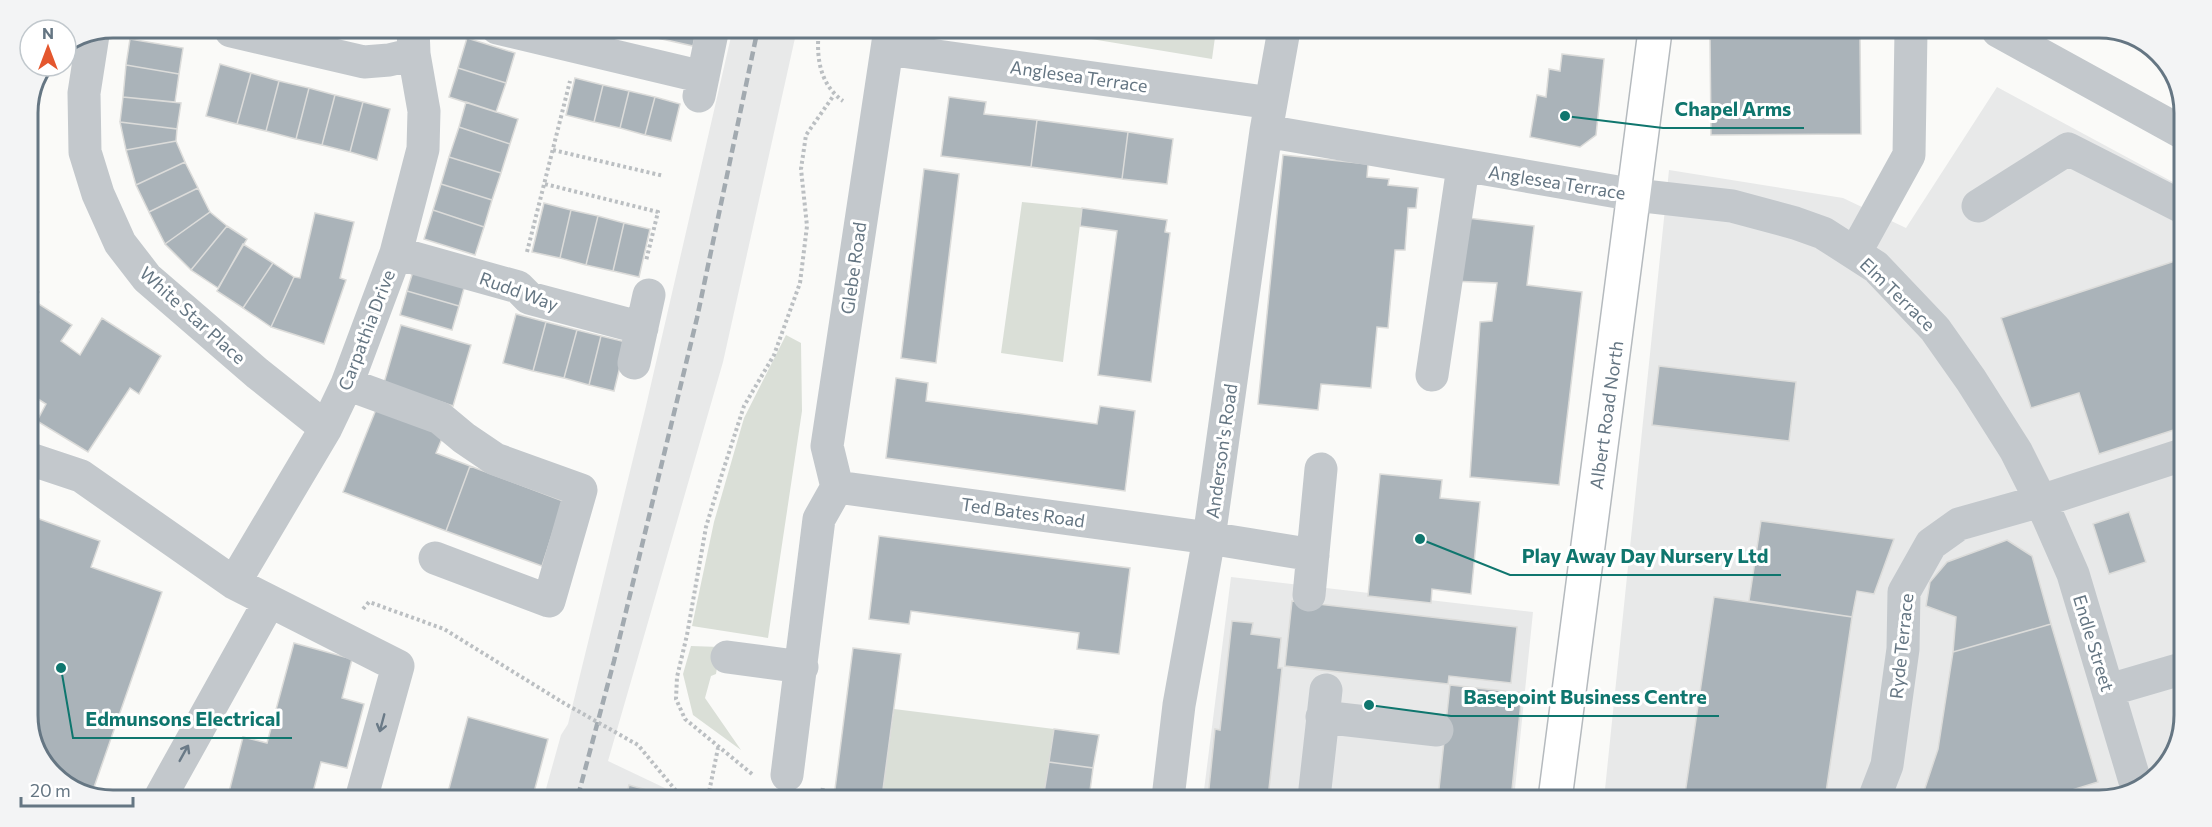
<svg xmlns="http://www.w3.org/2000/svg" width="2212" height="827" font-family="Commissioner,sans-serif">
	<style>
		.built { fill: #e8e9e9 }
		.green { fill: #dadfd7 }
		.building { fill: #aab3b9; stroke: #dcdcda; stroke-width: 1.5 }
		.lines { fill: none; stroke-linecap: round; stroke-linejoin: round }
		.major-casing { stroke: #b5babe; stroke-width: 36 }
		.path { stroke: #bbbfc2; stroke-width: 4; stroke-dasharray: 3 3; stroke-linecap: butt }
		.minor { stroke: #c3c8cc; stroke-width: 33 }
		.major { stroke: #fff; stroke-width: 33 }
		.rail { stroke: #a2aab0; stroke-width: 4.5; stroke-dasharray: 9 4.5; stroke-linecap: butt }
		.path-bridge { stroke: #bbbfc2; stroke-width: 4; stroke-dasharray: 3 3; stroke-linecap: butt }
		.oneway { stroke: #6a7a87 }
		.labels { text-anchor: middle; dominant-baseline: central; stroke-width: 6; stroke-linejoin: round; paint-order: stroke }
		.street-label { font-size: 18px; fill: #657683; stroke: #fff }
		.rim { fill: none; stroke: #657683; stroke-width: 3 }
		.leader { fill: none; stroke: #0f766e; stroke-width: 2 }
		.callout-dot { fill: #0f766e; stroke: #fff; stroke-width: 2 }
		.callout-label { font-size: 20px; text-anchor: middle; font-weight: bold; fill: #0f766e; stroke: #fff; stroke-width: 6; stroke-linejoin: round; paint-order: stroke }
	</style>
	<rect width="100%" height="100%" fill="#fafaf8"/>
	<path class="built" d="M733 28 797 29 723 362 608 761 669 790V797L544 796 561 735 568 724 646 406Z
		M1997 87 2184 188 2180 742 2147 785 2100 800 1604 799 1669 170 1843 198 1906 228Z
		M1231 577 1533 612 1514 799 1203 798Z"/>
	<path class="green" d="M1031 29 1216 30 1212 59Z
		M1022 202 1082 208 1063 362 1001 353Z
		M786 335 801 343 802 411 768 638 692 626 714 522 744 418Z
		M691 646 720 647 716 674 711 676 705 698 741 750 693 715 683 674Z
		M894 709 1054 729 1044 798 882 797Z"/>
	<path class="building" d="M613 28H697L693 46Z
		M2125 32H2127L2150 48 2124 34Z
		M467 38 515 53 506 83 458 68Z
		M1860 38 1861 134 1711 135 1710 39Z
		M130 39 183 48 179 74 126 65Z
		M1562 54 1604 59 1596 135 1580 147 1530 137 1537 95 1546 97 1549 69 1560 71Z
		M220 64 251 73 237 124 206 116Z
		M126 65 179 74 175 102 123 97Z
		M458 68 506 83 496 112 449 97Z
		M251 73 279 81 266 131 237 124Z
		M575 78 603 85 594 122 566 115Z
		M279 81 309 88 296 139 266 131Z
		M603 85 629 91 620 128 594 122Z
		M309 88 335 95 322 145 296 139Z
		M629 91 655 97 645 135 620 128Z
		M335 95 363 102 350 152 322 145Z
		M123 97 181 103 177 129 120 122Z
		M655 97 680 104 671 141 645 135Z
		M949 97 986 102 984 114 1037 120 1031 167 941 156Z
		M363 102 390 109 377 160 350 152Z
		M466 102 518 119 510 144 459 127Z
		M1037 120 1128 132 1122 179 1031 167Z
		M120 122 177 129 176 141 126 150Z
		M459 127 510 144 501 173 449 157Z
		M1128 132 1173 139 1167 184 1122 179Z
		M176 141 185 162 136 185 126 150Z
		M1283 155 1368 164 1367 177 1389 179 1388 185 1418 188 1416 208H1408L1405 250H1395L1388 328 1377 327 1371 388 1321 384 1318 410 1258 404Z
		M449 157 501 173 492 200 441 184Z
		M185 162 198 188 149 212 136 185Z
		M924 169 959 174 936 363 901 358Z
		M441 184 492 200 484 227 433 210Z
		M198 188 210 212 165 244 149 212Z
		M544 203 571 210 560 258 532 252Z
		M1082 208 1167 220 1165 232 1170 233 1151 382 1098 375 1117 231 1080 226Z
		M433 210 484 227 475 255 424 239Z
		M571 210 598 216 586 265 560 258Z
		M210 212 227 226 191 270 165 244Z
		M315 213 354 222 340 278 346 280 324 344 271 327 294 277 300 278Z
		M598 216 624 223 613 271 586 265Z
		M1467 218 1534 226 1527 285 1582 292 1559 485 1470 477 1480 322 1492 321 1497 283 1451 281Z
		M624 223 650 229 639 277 613 271Z
		M227 226 247 239 218 288 191 270Z
		M243 244 273 263 243 308 217 291Z
		M2184 258 2183 427 2099 454 2079 393 2031 408 2001 318Z
		M273 263 294 277 271 327 243 308Z
		M415 265 466 281 459 306 407 291Z
		M27 284 39 292 34 301 72 325 61 341 80 355 102 318 161 356 139 394 130 388 88 452 37 421 46 404 27 392Z
		M407 291 459 306 452 330 400 315Z
		M516 314 546 322 533 371 503 363Z
		M546 322 577 330 564 378 533 371Z
		M401 325 471 345 453 406 384 383Z
		M577 330 601 336 589 385 564 378Z
		M601 336 626 342 614 391 589 385Z
		M1659 366 1796 382 1789 441 1652 425Z
		M896 378 928 383 926 401 1097 424 1100 406 1135 411 1125 491 886 458Z
		M377 407 443 436 436 453 470 466 446 531 343 492Z
		M470 466 563 501 542 566 446 531Z
		M1380 474 1442 480 1440 498 1480 502 1471 594 1432 589 1431 603 1368 596Z
		M2129 512 2146 562 2109 574 2093 524Z
		M31 516 100 541 91 567 162 592 92 793 72 786 45 766 27 720V526Z
		M1761 521 1894 539 1874 594 1857 591 1852 617 1749 601Z
		M879 536 1130 568 1119 654 1077 649 1079 633 911 611 909 624 869 619Z
		M2007 540 2032 556 2051 624 1953 652 1956 617 1926 606 1930 582 1947 562Z
		M1714 597 1852 617 1825 799H1719L1685 794Z
		M1292 601 1517 627 1511 683 1449 676 1448 684 1285 666Z
		M1232 621 1253 623 1251 634 1281 638 1278 668H1282L1268 798H1208L1215 729 1220 730Z
		M2051 624 2098 782 2040 800H1921L1938 749 1953 652Z
		M294 643 352 659 342 698 364 704 347 768 321 762 312 796H228L243 737 267 743Z
		M853 648 901 654 882 797H834Z
		M1450 685 1522 693 1511 799 1438 798Z
		M468 717 548 739 533 796H447Z
		M1054 729 1099 735 1093 768 1049 762Z
		M1049 762 1093 768 1089 798 1044 793Z
		M629 785 668 796V797H626Z
		M1044 793 1075 798H1044Z"/>
	<g class="lines">
		<defs>
			<path id="major" d="M1555 799 1655 31"/>
		</defs>
		<use href="#major" class="major-casing"/>
		<path class="path" d="M137 27 198 35
			M819 29C816 56 819 84 843 101
			M553 150 664 176
			M545 184 658 212 646 261
			M527 252 570 81
			M363 609 369 602 444 629 562 702
			M752 774 685 719 676 699 677 677 687 635 706 527 722 474 744 406 774 355 800 283 807 226 801 169 806 135 834 95
			M676 797 677 792
			M708 797 718 748
			M822 797 823 786"/>
		<path class="minor" d="M497 28 703 77
			M231 31 364 62 389 60 414 54
			M1998 31 2185 134
			M93 35 84 93 85 152 98 194 120 243 147 278 257 373 326 428
			M887 49 1271 103
			M699 96 713 28
			M1266 131 1635 195 1732 206 1795 223 1823 233 1876 267 1935 329 1971 380 2016 451 2041 501 2073 574 2137 788
			M1978 206 2068 149 2184 208
			M396 253 518 287 529 298 642 328
			M1855 253 1909 155 1911 31
			M634 363 649 295
			M1432 375 1463 167
			M347 384 440 418 464 438 495 459 581 490 549 601 435 558
			M27 458 81 476 234 583 398 666 362 796
			M837 487 1209 538 1313 555
			M837 487 827 446 890 29
			M234 583 326 428 347 384 396 253 423 149 424 111 414 54 413 28
			M1309 595 1321 469
			M727 657 802 667
			M2109 690 2181 669
			M1322 717 1437 730
			M787 775 819 519 837 487
			M161 796 269 602
			M1168 798 1179 705 1209 538 1266 131 1284 30
			M1314 798 1326 690
			M1874 799 1887 765 1903 649 1904 592 1931 544 1959 524 2041 501 2182 455"/>
		<use href="#major" class="major"/>
		<path class="rail" d="M578 796 614 661 697 318 758 28"/>
		<path class="path-bridge" d="M562 702 638 745 677 792"/>
	</g>
	<defs><path id="oneway-shaft" d="M-6 0H5M1.5-3L5.5 0L1.5 3" fill="none" stroke-width="1.6" stroke-linecap="round" stroke-linejoin="round" transform="scale(1.5)"/></defs>
	<g class="oneway">
		<use href="#oneway-shaft" transform="translate(382 723) rotate(105)"/>
		<use href="#oneway-shaft" transform="translate(184 753) rotate(-61)"/>
	</g>
	<g class="labels">
		<g class="street-label">
			<text transform="translate(1079 76) rotate(8)">Anglesea Terrace</text>
			<text transform="translate(1557 182) rotate(9)">Anglesea Terrace</text>
			<text transform="translate(853 268) rotate(-82)">Glebe Road</text>
			<text transform="translate(519 291) rotate(20)">Rudd Way</text>
			<text transform="translate(1898 294) rotate(44)">Elm Terrace</text>
			<text transform="translate(193 315) rotate(42)">White Star Place</text>
			<text transform="translate(366 330) rotate(-69)">Carpathia Drive</text>
			<text transform="translate(1606 415) rotate(-82)">Albert Road North</text>
			<text transform="translate(1221 451) rotate(-82)">Anderson's Road</text>
			<text transform="translate(1023 512) rotate(8)">Ted Bates Road</text>
			<text transform="translate(2094 643) rotate(73)">Endle Street</text>
			<text transform="translate(1901 646) rotate(-84)">Ryde Terrace</text>
		</g>
	</g>
	<path d="M0 0H2212V827H0ZM113 38H2099A75 75 0 0 1 2174 113V715A75 75 0 0 1 2099 790H113A75 75 0 0 1 38 715V113A75 75 0 0 1 113 38Z" fill="#f3f4f5" fill-rule="evenodd"/>
	<path class="rim" d="M113 38H2099A75 75 0 0 1 2174 113V715A75 75 0 0 1 2099 790H113A75 75 0 0 1 38 715V113A75 75 0 0 1 113 38Z"/>
	<path class="leader" d="M1565 116L1663 128H1804M1420 539L1510 575H1781M1369 705L1451 716H1719M61 668L73 738H292"/>
	<g class="callout-dot">
		<circle cx="1565" cy="116" r="6"/>
		<circle cx="1420" cy="539" r="6"/>
		<circle cx="1369" cy="705" r="6"/>
		<circle cx="61" cy="668" r="6"/>
	</g>
	<g class="callout-label">
		<text x="1733" y="116">Chapel Arms</text>
		<text x="1645" y="563">Play Away Day Nursery Ltd</text>
		<text x="1585" y="704">Basepoint Business Centre</text>
		<text x="183" y="726">Edmunsons Electrical</text>
	</g>
	<g transform="translate(48 48)"><circle r="28" fill="#ffffff" stroke="#c1c8cd" stroke-width="1.5"/>
	<path d="M0-4.5L10 22L0 15L-10 22Z" fill="#e4572e"/>
	<text y="-9" font-size="16" font-weight="bold" text-anchor="middle" fill="#657683">N</text>
	</g>
	<path d="M21 797v9h112v-9" fill="none" stroke="#657683" stroke-width="3"/>
	<text x="30" y="797" font-size="18" fill="#657683" stroke="#ffffff" stroke-width="4.5" paint-order="stroke">20 m</text>
</svg>
